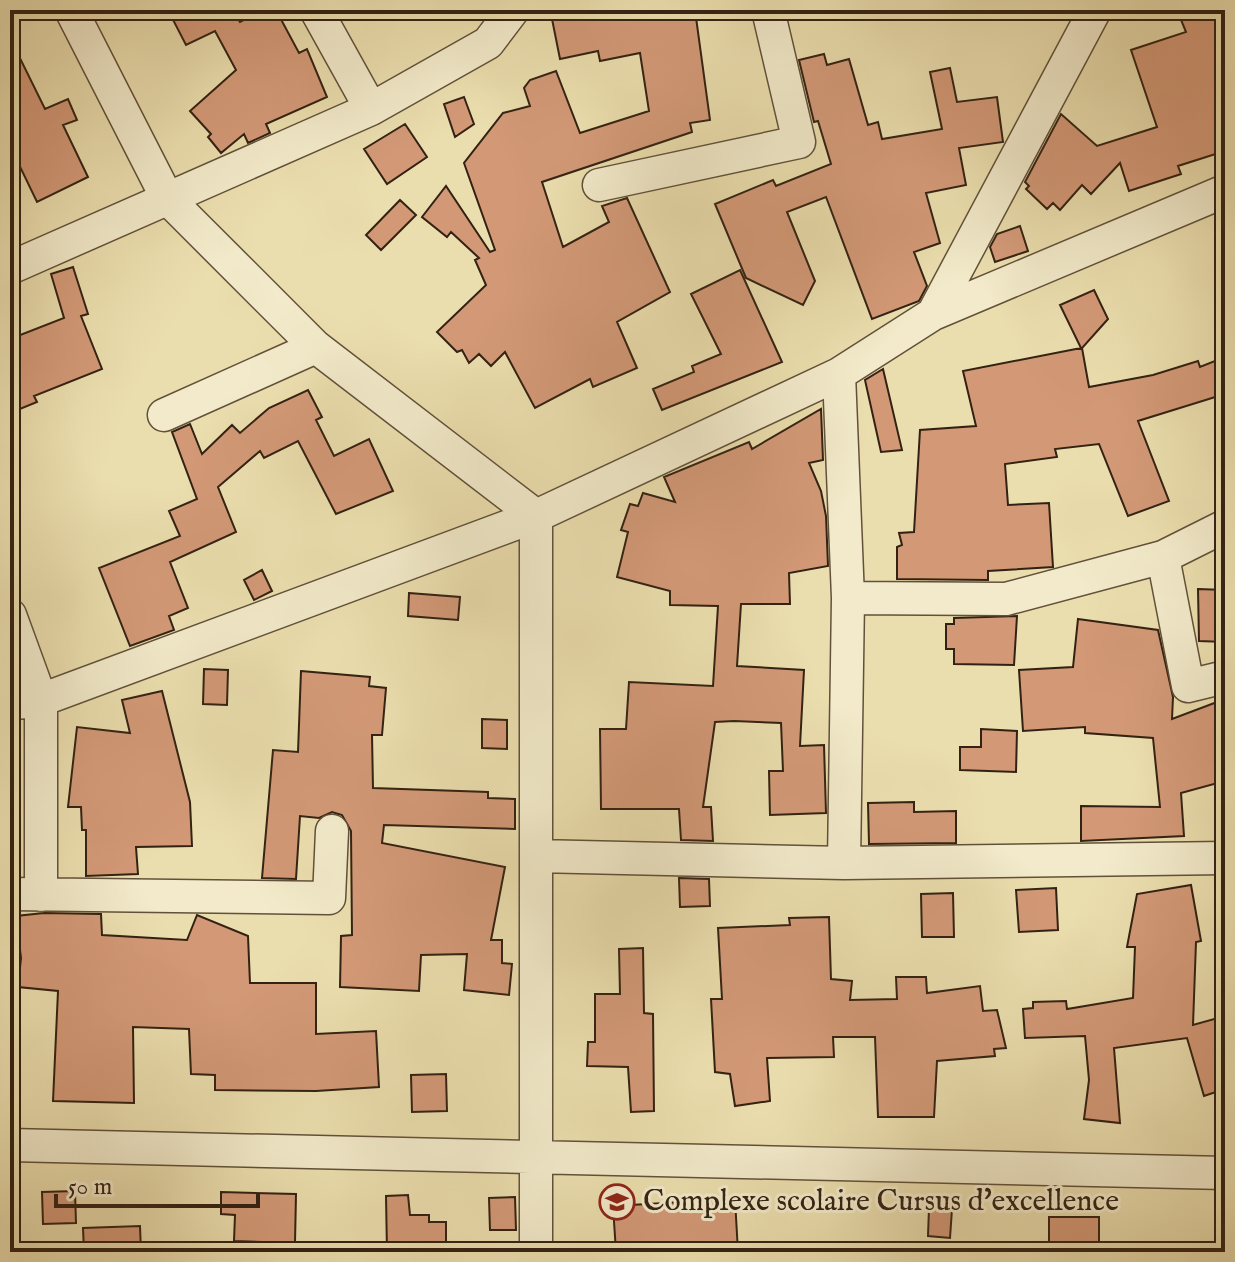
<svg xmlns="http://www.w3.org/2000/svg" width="1235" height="1262" font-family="'IM FELL English',serif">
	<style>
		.building { fill: #d39977; stroke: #332213; stroke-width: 2 }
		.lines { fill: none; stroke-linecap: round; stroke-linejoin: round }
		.street-casing { stroke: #61513a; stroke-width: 35 }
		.street { stroke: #f2eaca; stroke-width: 32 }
		.labels { text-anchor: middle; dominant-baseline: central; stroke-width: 6; stroke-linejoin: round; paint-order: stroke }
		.poi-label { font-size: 30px; fill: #332213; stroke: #f2eaca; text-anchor: start }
	</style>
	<rect width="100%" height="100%" fill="#ebdeae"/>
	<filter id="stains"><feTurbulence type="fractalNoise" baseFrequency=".0025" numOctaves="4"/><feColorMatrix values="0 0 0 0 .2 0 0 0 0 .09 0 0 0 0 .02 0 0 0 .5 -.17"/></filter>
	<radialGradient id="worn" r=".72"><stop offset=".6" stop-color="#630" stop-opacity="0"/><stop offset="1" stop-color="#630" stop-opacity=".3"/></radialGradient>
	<path class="building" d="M168 10H256L238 19 240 22 263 10H276L299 53 307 49 327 97 266 124 270 133 248 143 244 134 221 153 208 137 211 134 190 111 236 70 215 31 186 45Z
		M569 10H695L710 120 690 123 692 132 542 182 563 247 609 222 602 206 627 198 670 292 617 322 637 368 593 387 590 379 535 408 505 352 491 366 479 354 469 363 462 350 457 352 437 332 486 285 475 260 479 258 451 232 447 237 422 217 446 186 490 252 495 250 464 163 503 113 530 106 524 88 530 80 556 71 580 133 649 111 640 53 600 61 598 51 560 59 551 14Z
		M1177 10H1225V151L1178 166 1181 174 1129 191 1120 163 1091 194 1082 185 1060 210 1053 203 1047 209 1026 189 1029 186 1025 182 1061 114 1097 146 1157 127 1131 50 1186 32Z
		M10 38 45 109 68 99 77 120 63 125 88 177 37 202 10 146Z
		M824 54 827 65 849 59 868 125 878 122 882 139 942 129 930 72 950 68 957 102 997 97 1003 142 959 148 966 185 926 193 940 243 914 252 927 286 919 301 872 319 826 197 787 212 815 281 803 305 746 278 715 204 773 180 776 186 831 164 818 121 814 122 799 60Z
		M464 97 474 124 455 137 444 104Z
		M405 124 427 157 387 184 364 149Z
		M400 200 416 215 381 250 366 235Z
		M1020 226 1028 251 995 262 990 247 997 234Z
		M73 267 88 314 81 316 102 369 34 396 37 402 10 413V339L64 318 51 274Z
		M740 270 782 362 662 410 653 389 694 372 692 366 721 354 691 294Z
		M1094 290 1108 319 1082 348 1089 387 1153 375 1198 361 1200 367 1225 357V394L1138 421 1169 501 1128 516 1099 444 1055 449 1057 457 1005 464 1008 505 1049 503 1053 567 988 571V580L897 579V547L902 545 899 533 914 532 920 430 976 426 963 371 1081 348 1060 305Z
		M883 369 902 450 881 452 865 380Z
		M308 390 322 417 316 420 334 456 369 439 393 491 336 514 298 441 264 458 260 451 218 487 236 532 170 562 188 608 169 616 174 630 130 646 99 568 180 536 169 511 197 499 172 432 190 424 202 454 232 425 240 433 269 408Z
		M821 409 823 460 809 463 821 491 826 516 828 566 789 573 790 604H741L737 666 804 670 800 746 824 745 826 813 770 815 769 771H783L781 723 734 721 715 722 703 807H711L713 841 681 840 679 809H601L600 729H626L629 682 713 686 718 606 670 605V591L617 577 628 532 621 530 630 504 638 506 643 493 675 502 664 477 749 442 752 449Z
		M262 570 272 591 254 600 244 580Z
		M1198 589 1225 590V642L1199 641Z
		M409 593 460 597 458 620 408 616Z
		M1017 616 1014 665 954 664V649H946V624H954V618Z
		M1078 619 1158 630 1173 697 1172 719 1225 699V781L1181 793 1184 836 1081 841V806L1160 807 1153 738 1085 733V727L1023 731 1019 670 1073 667Z
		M204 669 228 670 227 705 203 704Z
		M301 671 370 677 369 686 386 688 382 735H372L373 788 488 792V798L515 799V829L384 825 382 843 505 867 491 940H502V963L512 964 509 995 464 990 467 954 421 955 419 991 340 987 341 936 352 935 351 831 342 815 332 812 319 818 300 816 296 879 262 878 273 750 298 752Z
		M162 691 190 802 192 846 136 847 138 874 86 876V830H82L81 807H68L77 727 130 733 122 700Z
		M482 719 507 720V749L482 748Z
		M981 729 1017 731 1016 772 960 770V747H981Z
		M914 802V812L956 811V843L869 844 868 803Z
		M679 878 709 879 710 906 680 907Z
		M1191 885 1201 941 1196 942 1193 1025 1225 1016V1089L1204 1096 1187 1038 1114 1048 1120 1123 1084 1119 1089 1080 1085 1036 1025 1038 1023 1009 1033 1008V1002L1066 1001 1067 1009 1133 998 1135 947H1127L1137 894Z
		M1056 888 1058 930 1019 932 1016 890Z
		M953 893 954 937H922L921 894Z
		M44 913 101 914 102 935 187 940 197 915 248 936 250 983H316V1034L376 1031 379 1087 316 1091 215 1090V1075L191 1074 189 1029 133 1027 134 1103 53 1101 58 991 18 987 21 958 16 916Z
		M829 917 831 979 852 981 850 1000 897 999 896 977H926L927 993 980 986 983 1011 997 1010 1006 1048 994 1049 995 1056 937 1061 934 1117H878L875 1037H833L834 1057 767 1058 770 1101 735 1106 730 1074 715 1072 711 999H722L718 928 790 925 789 918Z
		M643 948 644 1013 653 1014 654 1111 631 1112 628 1067 587 1066 588 1042H595V994H620L619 949Z
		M446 1074 447 1111 412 1112 411 1075Z
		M75 1191 76 1223 43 1224 42 1192Z
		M221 1192 296 1194 295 1243 234 1241 235 1215 221 1214Z
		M408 1195 410 1215H429V1222H446V1252H387L386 1196Z
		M515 1197 516 1230H490L489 1198Z
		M735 1199 738 1252H616L613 1206Z
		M929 1208 952 1209 950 1238 928 1236Z
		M1049 1217H1099V1252H1049Z
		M140 1226 141 1252H84L83 1228Z"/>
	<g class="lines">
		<defs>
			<path id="street" d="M71 10 167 198 316 347 536 516V1252
				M316 10 371 109
				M599 185 799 142 768 10
				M10 268 371 109 488 43 513 10
				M933 314 1095 10
				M839 374 848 598 844 863
				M164 415 316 347
				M1163 557 1188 686 1225 677
				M848 598 1006 599 1163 557 1225 526
				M10 615 41 700V895
				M10 704 41 700 536 516 839 374 933 314 1225 191
				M536 856 844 863 1225 858
				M10 894 329 898 332 831
				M10 1145 1225 1173"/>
		</defs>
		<use href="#street" class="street-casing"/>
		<use href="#street" class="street"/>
	</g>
	<defs>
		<symbol id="school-ring" viewBox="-11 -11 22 22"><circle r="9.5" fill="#f2eaca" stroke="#8f2418" stroke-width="1.5"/><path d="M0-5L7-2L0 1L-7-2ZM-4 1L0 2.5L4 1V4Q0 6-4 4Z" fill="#8f2418"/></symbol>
	</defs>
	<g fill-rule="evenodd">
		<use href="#school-ring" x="597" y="1182" width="40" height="40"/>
	</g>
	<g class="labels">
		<g class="poi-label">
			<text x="643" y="1202">Complexe scolaire Cursus d'excellence</text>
		</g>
	</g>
	<rect width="1235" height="1262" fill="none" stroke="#ebdeae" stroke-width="40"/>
	<rect x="12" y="12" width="1211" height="1238" fill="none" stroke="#332213" stroke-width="4"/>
	<rect x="20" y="20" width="1195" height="1222" fill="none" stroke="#332213" stroke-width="2"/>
	<path d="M56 1194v12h202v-12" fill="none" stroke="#332213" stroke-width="4"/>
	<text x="68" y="1194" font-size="24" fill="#332213" stroke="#f2eaca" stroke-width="6" paint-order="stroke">50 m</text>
	<rect width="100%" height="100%" filter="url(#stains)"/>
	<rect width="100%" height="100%" fill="url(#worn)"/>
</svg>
